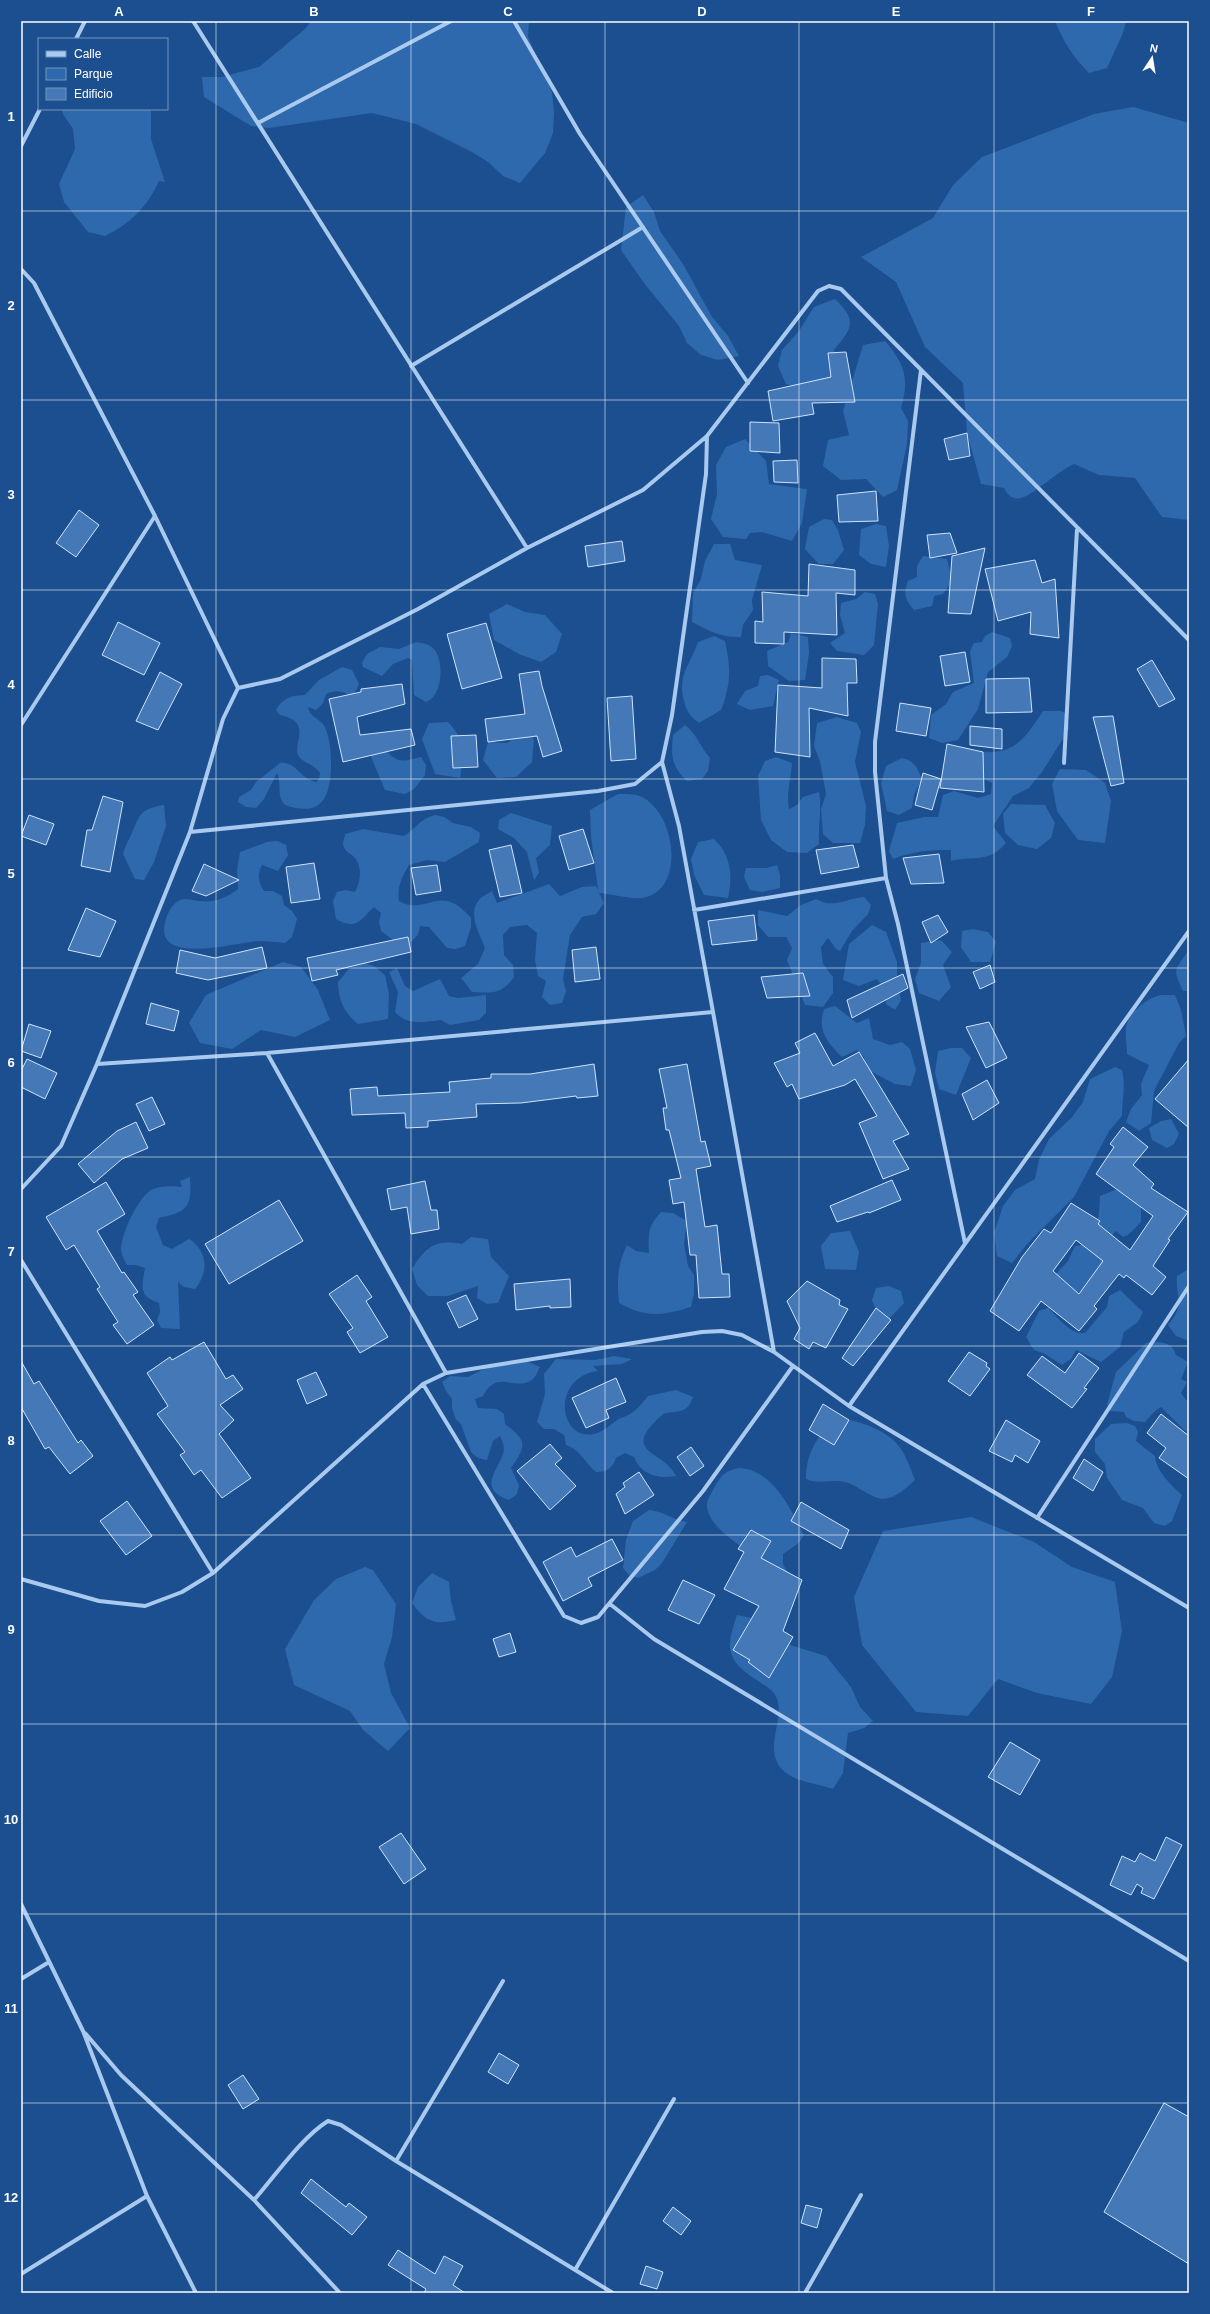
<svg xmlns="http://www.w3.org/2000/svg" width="1210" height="2314" font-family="Helvetica,sans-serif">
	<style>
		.green { fill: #2e69ad }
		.building { fill: #4478b7; stroke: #cfe3fa; fill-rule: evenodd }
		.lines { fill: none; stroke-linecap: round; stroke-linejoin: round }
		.street { stroke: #a9c9ee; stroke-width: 4 }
		.grid { fill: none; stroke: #fff; stroke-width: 1; stroke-opacity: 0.55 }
		.neatline { fill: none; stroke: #fff; stroke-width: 1.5 }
		.grid-label { font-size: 13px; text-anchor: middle; font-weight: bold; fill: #fff }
	</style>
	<rect width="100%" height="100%" fill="#1b4f8f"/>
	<path class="green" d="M311 21H529L528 37 552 92 554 113 553 133 545 153 520 183 503 176 488 162 472 152 416 124 372 113 269 128 251 126 204 97 202 77H222L259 67 305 29Z
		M1055 21H1126L1123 33 1107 68 1089 73C1073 57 1063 41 1055 21Z
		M1133 107 1189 123V520L1162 517 1135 478 1099 475 1074 464C1058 471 1032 496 1021 498 1013 500 1008 496 1004 488L981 484 967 433 963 383 925 347 896 282 861 257 933 218 953 185 982 157 1094 114Z
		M62 109H151V139L165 182 159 181C148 206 130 224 105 236L88 232 64 202 59 184 75 149 73 129 63 114Z
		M643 195 654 212 660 231 683 264 712 317 728 336 739 356 718 360 701 355 687 343 679 326 644 283 621 250 626 207Z
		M835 299C858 321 852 328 834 350L837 383 814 393 786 384 778 366 782 350 799 331 814 307Z
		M885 341C904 363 910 378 901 408L908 421 907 444 897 490 883 497 866 479 841 480 823 466 828 440 849 435 843 411 863 345Z
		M745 439 766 461 769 484 807 489 802 523 792 541 762 532 750 533 746 539 723 537 711 519 717 494 716 465 726 447Z
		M824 519 832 520 838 530 844 550 833 564H819L805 549 809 527Z
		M876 524 886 526 889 546 886 567 871 564 859 555 861 529Z
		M714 544H730L735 560 762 565 752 600 753 610 743 625 741 637C722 638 709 631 692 622L693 593 701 579 705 561Z
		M923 556 947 559 952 581 943 594 934 596 932 606 914 610C905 600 903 593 908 581L917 577V566Z
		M865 592 875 594 878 604 874 645 864 655 837 651 830 643 845 633 840 615 841 603 856 599Z
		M507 604 525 612 545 615 562 634 556 652 541 662 519 654 494 640 489 614Z
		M992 632 1010 638 1012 646 1007 657 988 672 978 709 958 740 942 743 929 738 931 715 946 704 953 692 974 683 970 651 974 643 982 642 985 636Z
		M791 633 808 637 809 653 805 680 789 681 768 666 767 651 788 642Z
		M714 636 725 641C731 669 731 684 721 710L699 723C690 716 687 712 684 701 677 675 690 665 698 642Z
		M416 642C422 643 429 644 433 648 445 660 443 696 426 702L414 695 412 660 408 658 393 664 382 676 363 667 362 663 367 654 380 647 399 649Z
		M342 667 352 670 359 684 353 697C343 691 337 689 326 694L323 703 316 710 308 707C309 717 321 719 325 727 331 741 331 756 331 770 329 803 318 816 285 805 276 796 282 784 277 773L264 799 256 808 246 807 238 802 239 797 251 790 256 782 280 763C296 761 299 778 316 782L319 779 320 773C315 765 306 764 300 758 289 745 316 723 280 715L276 710C282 698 293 695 305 695L319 680Z
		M768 675 779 680 773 706 750 710 737 704 745 691 758 686 760 676Z
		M1043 711H1061L1067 714 1069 729 1042 772 1029 788 1013 796 993 826 1006 843C988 864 975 855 951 861V850C930 850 913 851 893 859L889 851 897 823 924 817H938L943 795 954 791 978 798 991 794 992 783 971 773 974 762 983 752C1017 754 1026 736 1043 711Z
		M837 717 857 723 861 732 855 762 866 806 865 825 860 843H833L823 834 821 809 826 794 820 761 814 746 817 723Z
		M448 722C466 740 463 755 460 778L435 774 422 739 429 723Z
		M685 725C697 734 700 747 710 758L708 771 702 779 687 781C671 766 671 756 673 735Z
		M529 734 534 739 532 762 516 777 497 778 483 760 488 742 507 743 519 735Z
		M382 745C396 764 401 762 421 757L426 765 425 775 414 789 405 794 385 790 369 752Z
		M776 757 792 763C791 779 786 794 789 809L797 805 803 797 819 792C822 809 818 827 819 844L807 853 787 852 771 840 761 820 758 776 765 761Z
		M902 758C915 761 917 768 922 779L914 795 912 808 899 815 887 811 881 783 886 766Z
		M1060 769 1086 770 1105 783 1111 801 1105 843 1078 840 1057 811 1052 784Z
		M618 794C625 794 634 794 640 796 677 812 686 892 642 898 629 899 612 894 599 893L604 903 596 914 582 917 570 935 563 979 566 991 562 1003 550 1005 542 997 546 981 538 976 535 960 537 933 527 925 510 927 503 935 504 955 513 965 514 977C501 995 493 993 472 992L461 978 478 964 485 948C480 935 467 913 479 900 482 896 488 894 492 891L497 903 549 884 560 896 582 887 596 886 598 890 591 836 590 810Z
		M1011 804 1045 805 1055 823 1051 838 1037 849 1018 845 1005 833 1003 814Z
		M164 805 166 826 154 862 144 880 135 879 123 854C125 847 127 843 130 837 140 816 138 809 164 805Z
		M511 813 552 826 550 845 536 858 539 873 534 880 527 852 514 838 498 829 499 820Z
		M435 815 444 817 453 823 471 827 480 833 479 842 445 862 427 860 409 865C402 877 397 886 399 901 427 917 439 881 471 918V927L465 946 456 949 447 948 429 927 420 926 418 935 404 948 381 931 379 922 381 913 374 907C360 920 357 931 336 919L333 901 337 892 346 890 355 892C360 883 363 868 355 858 351 853 344 852 343 844 343 841 345 837 345 834L363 829 404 836C416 828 420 819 435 815Z
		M714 839C731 855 733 876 728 898L704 895 694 875 691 859 698 842Z
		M277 841 286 845 288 855 278 871 262 865C257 876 258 881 264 891H273L282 896 284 905 292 911 297 919 292 937 285 943C276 942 267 941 258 941 236 942 150 968 166 919 168 912 173 903 180 900 187 897 194 901 201 901 214 903 228 897 238 889L237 870 240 852 267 842Z
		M777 865 780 875V888L762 892 750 890 744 877 746 868H766Z
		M864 897 871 905 868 914 852 931 840 951 836 949 828 938 821 947 823 964 833 977V993L823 1007 805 1005 787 960 792 948 786 937H768L758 925V910L787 916 801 905 816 899C834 909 844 899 864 897Z
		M872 925 886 932 897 962V981L901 1000 895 1010 886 1004 884 989 877 979 859 986 843 980 849 944Z
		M973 929 988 932 996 942 990 962H971L961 947 962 931Z
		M941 940 952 952 943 965 951 987 939 1001 919 993 915 979 921 963V943Z
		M1189 950V991H1183C1172 968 1175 970 1189 950Z
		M283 962 301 967 318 990 330 1020 295 1037 261 1030 232 1049 200 1043 189 1023 206 995Z
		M362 962 374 966 385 975 389 994 388 1019 358 1024C343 1011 339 1002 338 982L348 970Z
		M397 968 405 986 413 991 440 979 449 996 458 998 486 995V1013L479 1020 450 1025 441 1020C424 1022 407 1026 395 1012L398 992 389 972Z
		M1160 995H1175L1181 1010 1186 1036 1179 1043 1154 1091 1151 1123 1139 1131 1126 1122 1131 1109 1142 1095 1141 1084 1149 1065 1127 1054C1127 1046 1125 1037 1126 1029 1127 1013 1146 999 1160 995Z
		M835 1006 857 1023 869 1018 873 1039 890 1045 902 1042 910 1049 916 1070 911 1086 895 1084 866 1069 864 1057 857 1050 842 1057C827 1042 817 1031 824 1009Z
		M951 1048H962L971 1058 956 1095 939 1089 935 1073 938 1051Z
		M1115 1067 1122 1070C1126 1085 1122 1100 1122 1116L1109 1131 1074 1197 1028 1243 1012 1263 997 1256 994 1233 1003 1206 1015 1190 1035 1179 1039 1160 1049 1139 1072 1117 1083 1102 1090 1079Z
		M1171 1119 1179 1134 1174 1144 1167 1148 1152 1140 1149 1128 1161 1121Z
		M190 1177C192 1207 188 1212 159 1218L156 1227 163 1245 172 1249 189 1239C208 1251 209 1272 195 1289L184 1287 178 1282 180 1329 161 1328 157 1320 160 1312 159 1303C138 1296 142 1287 145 1268L136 1265H127C124 1260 121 1254 121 1248 122 1232 138 1198 151 1190 160 1185 173 1186 182 1187L180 1181Z
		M1115 1190H1130L1141 1207V1222L1128 1235 1123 1237 1116 1231 1104 1243V1268L1081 1291 1056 1301 1055 1275 1068 1261 1075 1246 1087 1244C1099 1229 1099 1215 1100 1196Z
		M661 1212 673 1213 687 1221 684 1244 688 1266 694 1275V1294L691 1307C662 1316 646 1318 619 1303 617 1280 617 1266 627 1245L636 1251 649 1253C648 1233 648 1226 661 1212Z
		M850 1231 859 1252 856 1270 825 1269 821 1246 831 1233Z
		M471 1237 488 1239 491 1257 509 1276 498 1303 487 1304 477 1298 478 1286 448 1296H428L417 1285 412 1269C426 1246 436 1239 462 1244Z
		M1189 1269V1341L1176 1336 1168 1325C1187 1302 1175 1300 1177 1276Z
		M889 1286 901 1291 904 1303 888 1320 878 1315 872 1300 876 1288Z
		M1120 1290 1143 1312 1138 1322 1124 1332 1120 1347 1101 1362 1076 1350 1071 1359 1062 1365 1045 1354 1034 1350 1026 1337 1039 1311 1048 1308C1059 1318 1070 1335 1085 1333L1107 1307 1109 1296Z
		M1158 1342C1167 1343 1173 1345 1176 1355L1188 1362 1181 1379 1187 1382 1181 1393 1186 1400 1189 1401V1432L1184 1430 1161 1407 1155 1411 1145 1422 1134 1421 1126 1417 1124 1412 1110 1411 1107 1405 1116 1372 1146 1343Z
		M614 1356 632 1359 622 1364 593 1366 598 1371C551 1377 558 1441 594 1434 603 1432 610 1425 617 1420 621 1417 625 1417 628 1415 637 1411 642 1403 648 1396L676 1390 693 1397C687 1415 678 1410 663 1414 618 1454 663 1449 676 1476 658 1479 641 1475 634 1457L625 1453 616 1458C612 1468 608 1472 596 1472 585 1463 581 1450 566 1445L564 1435 554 1429H544L537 1422 545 1394 544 1374 556 1359 595 1360Z
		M524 1360 540 1367C538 1370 536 1376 534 1378 517 1394 498 1367 483 1396L475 1399 478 1408 497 1409 504 1414 505 1424C527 1441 527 1445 511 1468L519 1485 517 1494 509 1500C478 1489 496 1473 503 1454 505 1448 503 1442 500 1436L493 1441 487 1460 478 1458 471 1452 461 1424 455 1418 452 1408V1399L446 1391 442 1382 450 1376 468 1377 494 1364Z
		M836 1418C859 1420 888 1430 901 1449 907 1458 911 1470 915 1480 905 1489 890 1504 875 1497 865 1493 856 1485 845 1482 831 1479 819 1485 806 1479 806 1452 818 1435 836 1418Z
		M1127 1423 1135 1426 1138 1432 1136 1441 1155 1456C1156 1471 1171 1485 1182 1495L1172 1521 1165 1526 1154 1523 1143 1508 1122 1500 1107 1478 1105 1464 1095 1452V1439L1111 1424Z
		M738 1468C773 1469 790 1508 804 1535L799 1543 783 1554V1564L792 1581 763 1610 756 1604 746 1567 744 1548C731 1540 705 1521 707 1503 708 1498 713 1491 715 1486 721 1475 726 1471 738 1468Z
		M649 1510C663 1511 673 1520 687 1522L662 1563 655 1570 638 1578 629 1575 623 1568 626 1540 633 1521Z
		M971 1517 1034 1542 1072 1567 1115 1582 1122 1631 1112 1677 1091 1704 1037 1693 998 1679 968 1716 916 1712 862 1645 854 1597 883 1531Z
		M365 1567 373 1570 396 1604 392 1637 384 1664 391 1693 410 1728 388 1751 363 1730 350 1711 294 1685 285 1649 314 1600 336 1579Z
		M432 1573 449 1582 451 1601 456 1620C434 1625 426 1622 412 1603L418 1587Z
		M737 1615 757 1619 787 1644 826 1656 851 1687 860 1707 873 1721 864 1728 848 1733 843 1773 833 1789C821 1785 808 1783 797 1779 750 1759 793 1716 773 1692 769 1687 761 1683 755 1679 725 1658 726 1648 737 1615Z"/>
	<path class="building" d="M846 352 855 402 812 403 814 414 773 421 768 391 831 377 828 353Z
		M750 422 779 423 780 453 750 451Z
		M967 433 970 456 949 460 944 439Z
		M797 460 798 483 774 482 773 461Z
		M876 491 878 521 839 522 837 495Z
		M79 510 99 525 76 557 56 543Z
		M950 533 957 553 930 558 927 535Z
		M622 541 625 561 588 567 585 546Z
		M985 548 971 614 948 613 952 556Z
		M1035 560 1042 583 1055 579 1059 638 1030 634 1031 612 998 621 985 569Z
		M809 564 855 570V595L836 593 837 635 784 632V644L755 643V621L763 622 762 592 808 596Z
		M118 622 160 643 144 675 102 655Z
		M486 623 502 678 462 689 447 634Z
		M965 652 970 682 945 686 940 656Z
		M822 658 856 659 857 683H847L848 716 809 708 810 757 775 752 778 685 822 688Z
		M1152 660 1175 699 1159 707 1137 669Z
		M539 671 542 686 562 751 543 757 537 736 488 742 485 719 525 714 519 674Z
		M160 672 182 684 158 730 136 721Z
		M1029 678 1032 712 986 713V679Z
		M402 684 405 704 357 717 360 735 411 729 415 745 343 762 329 699 361 692V689Z
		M632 696 636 759 611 761 607 698Z
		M900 703 931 708 926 736 896 731Z
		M1113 716 1124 783 1111 786 1093 717Z
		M970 726 1002 729V749L970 745Z
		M476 735 478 767 453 768 451 736Z
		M947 744 983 752 984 792 940 788Z
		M923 773 941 779 932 810 915 805Z
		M103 796 123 802 110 872 81 866 87 830H92Z
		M29 815 54 824 46 845 21 836Z
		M583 829 594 863 569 870 559 836Z
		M511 845 522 893 500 897 489 850Z
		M853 845 859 867 821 874 816 850Z
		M939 854 944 883 911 884 903 858Z
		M314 863 320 899 291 903 286 867Z
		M204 864 239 880 206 896 192 891Z
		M437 865 441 891 416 895 411 868Z
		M86 908 116 921 100 957 68 950Z
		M754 915 757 940 712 945 708 921Z
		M938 915 948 932 931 943 922 922Z
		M408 937 411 952 336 970 338 975 312 981 307 958Z
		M262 947 267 968 208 980 176 973 180 950 215 958Z
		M596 947 600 979 575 982 572 950Z
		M990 965 995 982 980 989 973 972Z
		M803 973 810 996 767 998 761 977Z
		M903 974 908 988 852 1018 847 1000Z
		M151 1003 179 1011 174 1031 146 1024Z
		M989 1022 1007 1058 986 1068 966 1027Z
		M29 1024 51 1031 41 1058 21 1051Z
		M815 1033 833 1066 859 1052 909 1134 893 1141 909 1169 883 1179 859 1123 877 1116 855 1079 845 1085 799 1099 792 1084 787 1087 774 1063 800 1053 795 1043Z
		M27 1059 57 1073 45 1099 21 1087V1071Z
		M1189 1059V1128L1155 1099Z
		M594 1064 598 1096 577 1098 576 1096 521 1103 476 1104 477 1117 428 1121V1127L406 1128 405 1113 352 1115 350 1089 377 1087 378 1096 450 1092 449 1082 491 1078V1074H530Z
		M687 1064 701 1142 705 1141 711 1166 696 1169 705 1227 717 1225 722 1274H729L730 1297 699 1298 696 1255H690L684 1202 673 1204 669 1180 681 1178 669 1130H666L663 1108H667L659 1069Z
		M987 1080 999 1103 973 1120 962 1094Z
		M152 1097 165 1124 149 1131 136 1104Z
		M136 1122 148 1148 122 1159 94 1183 78 1164 117 1131Z
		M1123 1127 1148 1147 1133 1165 1154 1184 1151 1188 1188 1212 1168 1239 1170 1240 1153 1266 1166 1277 1152 1295 1126 1275 1124 1278 1119 1274 1094 1306 1097 1309 1079 1331 1041 1301 1019 1331 990 1311 1022 1257 1044 1229 1051 1233 1071 1203 1100 1221 1098 1224 1130 1250 1153 1216 1096 1174 1114 1147 1110 1144ZM1076 1240 1103 1261 1079 1294 1053 1271Z
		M892 1180 901 1200 869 1213 868 1212 837 1222 830 1206Z
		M425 1181 431 1210H437L439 1229 411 1234 407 1207 391 1210 387 1189Z
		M106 1182 125 1214 97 1231 122 1273 124 1272 138 1292 133 1295 154 1325 127 1344 113 1325 118 1322 97 1289 100 1287 74 1245 66 1250 46 1217Z
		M279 1200 303 1241 229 1284 205 1244Z
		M357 1275 372 1297 366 1301 388 1337 360 1353 347 1332 353 1328 329 1294Z
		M570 1279 571 1307 550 1308V1306L516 1310 514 1284Z
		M807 1281 840 1300 839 1305 848 1309 826 1348 813 1342 809 1349 794 1339 800 1328 787 1301Z
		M466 1295 478 1319 459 1328 447 1303Z
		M876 1308 891 1320 853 1366 842 1358Z
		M204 1342 226 1379 233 1375 243 1389 220 1405 234 1420 219 1434 251 1478 222 1498 201 1470 194 1475 180 1455 185 1452 157 1414 168 1406 147 1373 170 1357 172 1360Z
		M969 1352 987 1363 986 1366 990 1369 970 1396 948 1381Z
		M1079 1353 1099 1368 1084 1388 1087 1389 1072 1408 1027 1375 1042 1356 1065 1373Z
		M21 1361 34 1384 39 1381 78 1443 81 1440 93 1456 70 1474 49 1447 45 1449 21 1407Z
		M316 1372 327 1395 307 1404 297 1380Z
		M616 1378 626 1402 606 1410 609 1418 586 1428 572 1398Z
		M823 1404 849 1420 834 1445 809 1430Z
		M1161 1414 1189 1436V1479L1159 1458 1166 1448 1147 1433Z
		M1006 1420 1040 1441 1028 1463 1015 1455 1012 1462 989 1451Z
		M550 1444 562 1458 555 1464 576 1486 550 1510 517 1471Z
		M691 1447 704 1466 690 1476 677 1457Z
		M1084 1459 1103 1472 1093 1491 1073 1478Z
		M639 1472 654 1495 625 1514 616 1494 625 1487 623 1483Z
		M127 1501 152 1536 126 1555 100 1521Z
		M801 1502 849 1530 841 1549 791 1521Z
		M751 1530 771 1541 761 1558 802 1580 783 1631 793 1637 769 1678 748 1662 750 1660 733 1650 759 1606 724 1589 744 1552 738 1549Z
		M612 1539 623 1560 588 1578 592 1586 563 1601 543 1562 571 1547 576 1557Z
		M683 1580 715 1595 699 1624 668 1610Z
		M510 1633 516 1652 499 1657 493 1639Z
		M1010 1742 1040 1760 1020 1795 988 1777Z
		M401 1833 426 1869 404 1884 379 1847Z
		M1166 1837 1182 1845 1154 1899 1141 1893 1143 1888 1137 1884 1131 1895 1110 1885 1122 1856 1135 1862 1140 1853 1155 1861Z
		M499 2053 519 2065 508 2084 488 2072Z
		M243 2075 259 2099 243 2109 228 2085Z
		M1164 2103 1189 2117V2264L1104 2212Z
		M311 2179 346 2207 349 2203 367 2217 352 2235 301 2193Z
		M806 2205 822 2209 817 2228 801 2223Z
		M673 2207 691 2221 681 2235 663 2221Z
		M398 2250 435 2274 444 2256 463 2266 453 2285 465 2293H424L426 2289 388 2265Z
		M646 2266 663 2272 657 2289 640 2284Z"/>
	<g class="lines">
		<path class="street" d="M193 21 527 548
			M514 21 580 134 748 383
			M76 39 85 21
			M258 123 451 21
			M21 146 40 109
			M21 269 34 283 155 516 238 688 223 719 190 832 97 1064 61 1146 21 1189
			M411 366 643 227
			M921 370 875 742V772L886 878 898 924 965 1243
			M707 436 818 291 829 286 841 289 1189 640
			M21 725 155 516
			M662 762 679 826 713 1012
			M1064 763 1077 529
			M190 832 598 791 635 784 662 762 672 715 706 474 707 436 643 490 527 548 418 609 280 679 238 688
			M694 910 886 878
			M267 1053 446 1373
			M97 1064 267 1053 713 1012 774 1352
			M21 1260 213 1573
			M423 1384 564 1616 581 1623 598 1617 703 1491 793 1366
			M849 1406 1189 931
			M1037 1518 1189 1286
			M21 1579 99 1601 145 1606 182 1592 213 1573 423 1384 446 1373 702 1332 722 1331 742 1335 774 1352 849 1406 1189 1608
			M610 1604 654 1639 1189 1961
			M21 1904 83 2031 147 2196 196 2293
			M21 1979 49 1962
			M85 2033 121 2075 254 2200 340 2293
			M396 2161 503 1981
			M254 2200C275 2176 302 2137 328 2121L341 2125 396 2161 613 2293
			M575 2270 674 2099
			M21 2274 147 2196
			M805 2293 861 2195"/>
	</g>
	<path class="grid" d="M216 21V2293M411 21V2293M605 21V2293M799 21V2293M994 21V2293M21 211H1189M21 400H1189M21 590H1189M21 779H1189M21 968H1189M21 1157H1189M21 1346H1189M21 1535H1189M21 1724H1189M21 1914H1189M21 2103H1189"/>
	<rect width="1210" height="2314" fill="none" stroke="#1b4f8f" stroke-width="44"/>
	<rect x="38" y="38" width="130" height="72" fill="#1b4f8f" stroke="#7695bc"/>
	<rect x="46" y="51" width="20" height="6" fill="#a9c9ee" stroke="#7695bc"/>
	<text x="74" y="58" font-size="12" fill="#ffffff">Calle</text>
	<rect x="46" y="68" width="20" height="12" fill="#2e69ad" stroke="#7695bc"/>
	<text x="74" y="78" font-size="12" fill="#ffffff">Parque</text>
	<rect x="46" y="88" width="20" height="12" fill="#4478b7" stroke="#7695bc"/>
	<text x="74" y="98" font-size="12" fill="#ffffff">Edificio</text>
	<g transform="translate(1152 58) rotate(12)" stroke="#1b4f8f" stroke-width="3" paint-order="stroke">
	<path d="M0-3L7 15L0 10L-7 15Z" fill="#ffffff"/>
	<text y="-6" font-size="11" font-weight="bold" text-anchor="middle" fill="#ffffff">N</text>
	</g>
	<rect x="22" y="22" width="1166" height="2270" class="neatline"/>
	<g class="grid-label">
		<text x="119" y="16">A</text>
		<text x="314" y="16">B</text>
		<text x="508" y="16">C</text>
		<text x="702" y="16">D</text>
		<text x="896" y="16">E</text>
		<text x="1091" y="16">F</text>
		<text x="11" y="121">1</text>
		<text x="11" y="310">2</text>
		<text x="11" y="499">3</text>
		<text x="11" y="689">4</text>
		<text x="11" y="878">5</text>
		<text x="11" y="1067">6</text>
		<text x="11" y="1256">7</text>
		<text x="11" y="1445">8</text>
		<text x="11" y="1634">9</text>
		<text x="11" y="1824">10</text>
		<text x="11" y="2013">11</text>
		<text x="11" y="2202">12</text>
	</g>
</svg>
